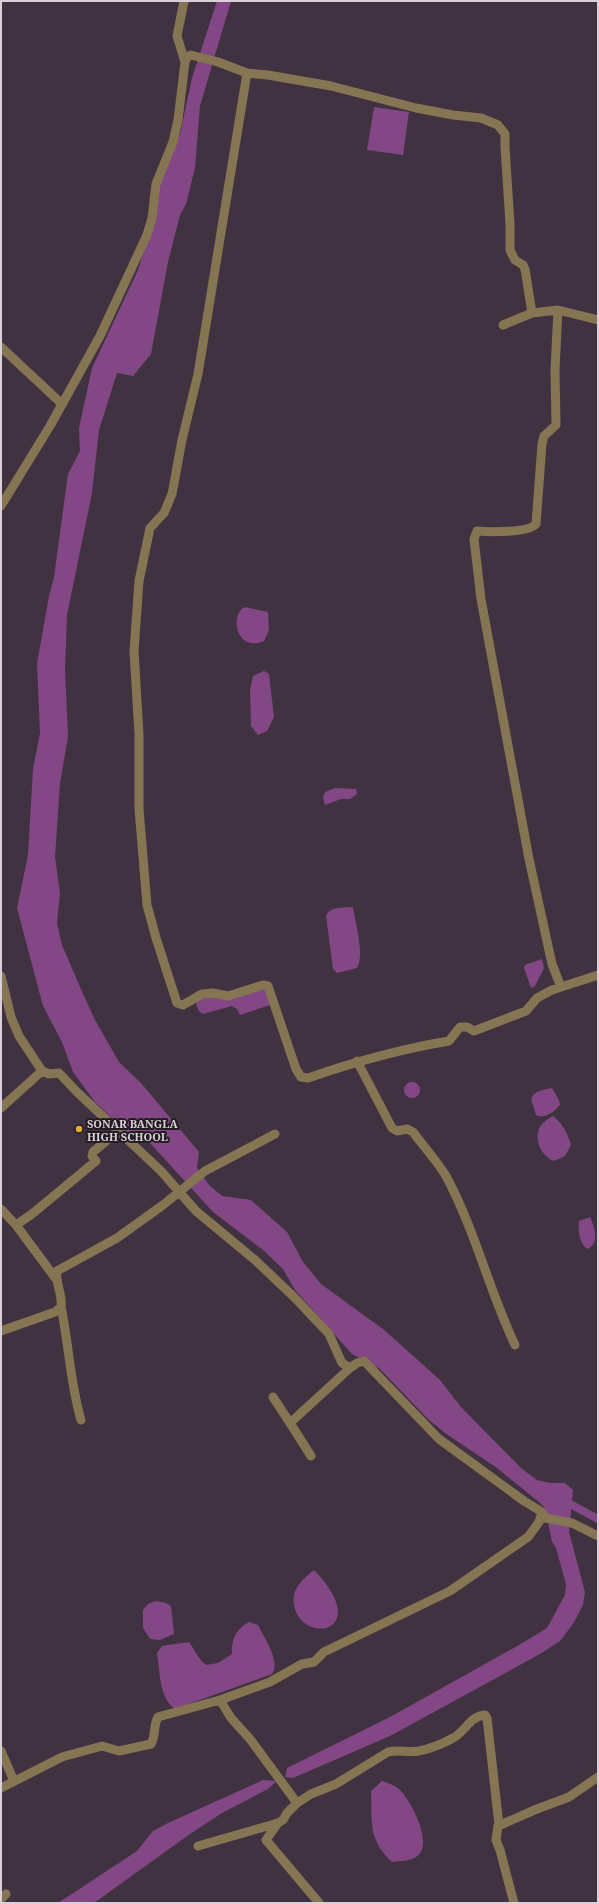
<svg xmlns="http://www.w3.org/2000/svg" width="599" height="1904" font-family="'Noto Serif',serif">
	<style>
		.water { fill: #834786 }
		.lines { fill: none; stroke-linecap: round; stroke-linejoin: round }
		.canal { stroke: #834786; stroke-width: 8 }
		.minor { stroke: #857552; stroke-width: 9 }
		.poi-dot { fill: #e0b034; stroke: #231c23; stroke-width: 1.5 }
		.labels { text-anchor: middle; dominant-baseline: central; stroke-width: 4; stroke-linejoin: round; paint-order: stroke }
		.poi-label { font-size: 11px; font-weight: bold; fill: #d9d0d9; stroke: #231c23; text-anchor: start }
	</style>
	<rect width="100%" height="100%" fill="#403240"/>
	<path class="water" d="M217 1H231L200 106 195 168 186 204 180 215 168 262 151 354 133 376 117 373 99 430 92 493 67 615 65 670 68 737 60 783 55 857 60 893 57 923 62 945 80 987 95 1020 119 1062 141 1083 199 1152 197 1168 209 1185 222 1196 251 1200 287 1232 303 1262 321 1284 383 1329 440 1380 461 1407 521 1468 537 1480 550 1483H565L573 1490 569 1532 585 1592 583 1605 573 1624 560 1641 540 1654 390 1736 293 1778 285 1777 287 1768 390 1717 519 1645 547 1628 565 1595 566 1584 556 1548 552 1542 545 1508 539 1502 497 1468 445 1433 428 1419 380 1369 352 1354 295 1290 283 1269 263 1250 213 1212 150 1143 131 1136 95 1102 73 1072 62 1042 43 1006 17 908 28 855 33 769 40 733 37 664 49 596 54 577 68 474 80 451 79 428 92 368 138 270 156 213 159 187 180 134 192 78Z
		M374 107 409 112 403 155 367 150Z
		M245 607 268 612 269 630 264 641C236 653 229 614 245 607Z
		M264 671 269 674 274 717 267 731 258 735 251 726 250 690 253 676Z
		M335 788 356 789 357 794 350 799H341L325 805 323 798 325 792Z
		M353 907C355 923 365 953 357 968L337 973 333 969 326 916C330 906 343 908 353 907Z
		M542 959 544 968 535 986 531 988 524 968 525 965Z
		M265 989 270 1005 240 1015 237 1009 232 1006 203 1014C198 1011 197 1008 196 1002L201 998Z
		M404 1090a8 8 0 1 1 16 0a8 8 0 1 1-16 0Z
		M552 1088 559 1100 560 1105C554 1112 545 1119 536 1115L531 1099C535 1090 543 1090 552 1088Z
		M553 1116C563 1124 567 1132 571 1145L565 1156 554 1161C542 1157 534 1141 539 1129 541 1123 548 1119 553 1116Z
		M590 1217C596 1230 599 1243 587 1249 579 1243 578 1230 579 1221Z
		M314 1570C375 1633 301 1646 294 1605 291 1589 302 1580 314 1570Z
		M156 1601 166 1603 171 1606 174 1634 160 1640 150 1639 143 1628V1610L148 1604Z
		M249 1622 258 1625C264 1638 281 1661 272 1674L175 1709C159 1698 160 1671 157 1653L162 1646 189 1642C195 1650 198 1659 206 1665L218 1663 232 1654C231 1640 236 1629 249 1622Z
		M263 1780 277 1781 268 1789 222 1813 190 1834 94 1903H58L137 1851 153 1831 168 1823Z
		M382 1781C388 1783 394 1785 399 1789 411 1800 435 1846 416 1857 411 1861 399 1861 392 1862 368 1840 372 1821 371 1791Z"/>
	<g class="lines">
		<path class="canal" d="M562 1503 572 1505 598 1519"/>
		<path class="minor" d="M184 1 177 36 185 62
			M247 73 198 374 182 440 172 494 164 513 150 528 139 581 134 651 139 734V809L147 905 156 938 177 1003 183 1005 202 994 213 993 228 996 263 985 268 986 296 1069 301 1077 308 1078C354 1062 401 1049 449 1041L460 1027H467L474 1031 526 1011 537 998 552 990 598 975
			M558 310 555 369 556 425 544 436 542 444 536 524C529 533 489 532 477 531L474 539 481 599 529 859 552 964 561 987
			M503 325 532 313
			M1 347 62 404
			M1 506 50 426 100 336 147 235 152 218 156 184 173 142 178 120 185 62 187 57 191 55 218 62 247 73 268 75 331 86 416 108 453 115 481 118 498 125 505 134V147L510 224V250L515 260 523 265 525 269 532 313 558 310 598 320
			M1 976 11 1017 19 1036 42 1071 49 1074 59 1073 77 1092 161 1171 196 1211 255 1260 294 1297 329 1334 342 1363 350 1368 357 1363 364 1361 439 1439 524 1501 542 1512 545 1518 572 1523 598 1536
			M357 1061 392 1128 397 1131 407 1129 413 1132C424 1147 437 1161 446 1176 475 1230 489 1290 515 1345
			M1 1108 42 1071
			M1 1209 16 1225 32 1214 96 1161 92 1156 93 1152 118 1131
			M16 1225 56 1279
			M61 1307C69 1344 70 1383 81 1420
			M1 1331 55 1312 61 1307C63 1294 55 1284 57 1271L117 1238 163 1205 205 1171 275 1134
			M273 1397 290 1423 350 1368
			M290 1423 311 1456
			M220 1700 231 1718 250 1739 297 1803
			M1 1751 14 1781
			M1 1788 62 1757 102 1746 119 1751 151 1744C156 1735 153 1726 158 1717L220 1700 270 1682 302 1664 314 1662 324 1652 450 1591 528 1537 539 1522 542 1512
			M278 1823 266 1840 319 1903
			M198 1846 278 1823 283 1820 287 1813 297 1803 311 1794 336 1784 388 1752C398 1749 408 1753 419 1751 429 1749 444 1743 453 1738 465 1732 470 1716 485 1715L487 1718 499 1825
			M1 1899 6 1894
			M514 1903 500 1850 496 1840 498 1826 537 1809 569 1797 598 1777"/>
	</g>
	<circle class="poi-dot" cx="79" cy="1129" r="4"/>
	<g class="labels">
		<g class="poi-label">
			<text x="87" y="1123">SONAR BANGLA<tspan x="87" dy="13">HIGH SCHOOL</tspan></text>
		</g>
	</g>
	<rect width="599" height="1904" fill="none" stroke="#d9d0d9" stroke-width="4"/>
</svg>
